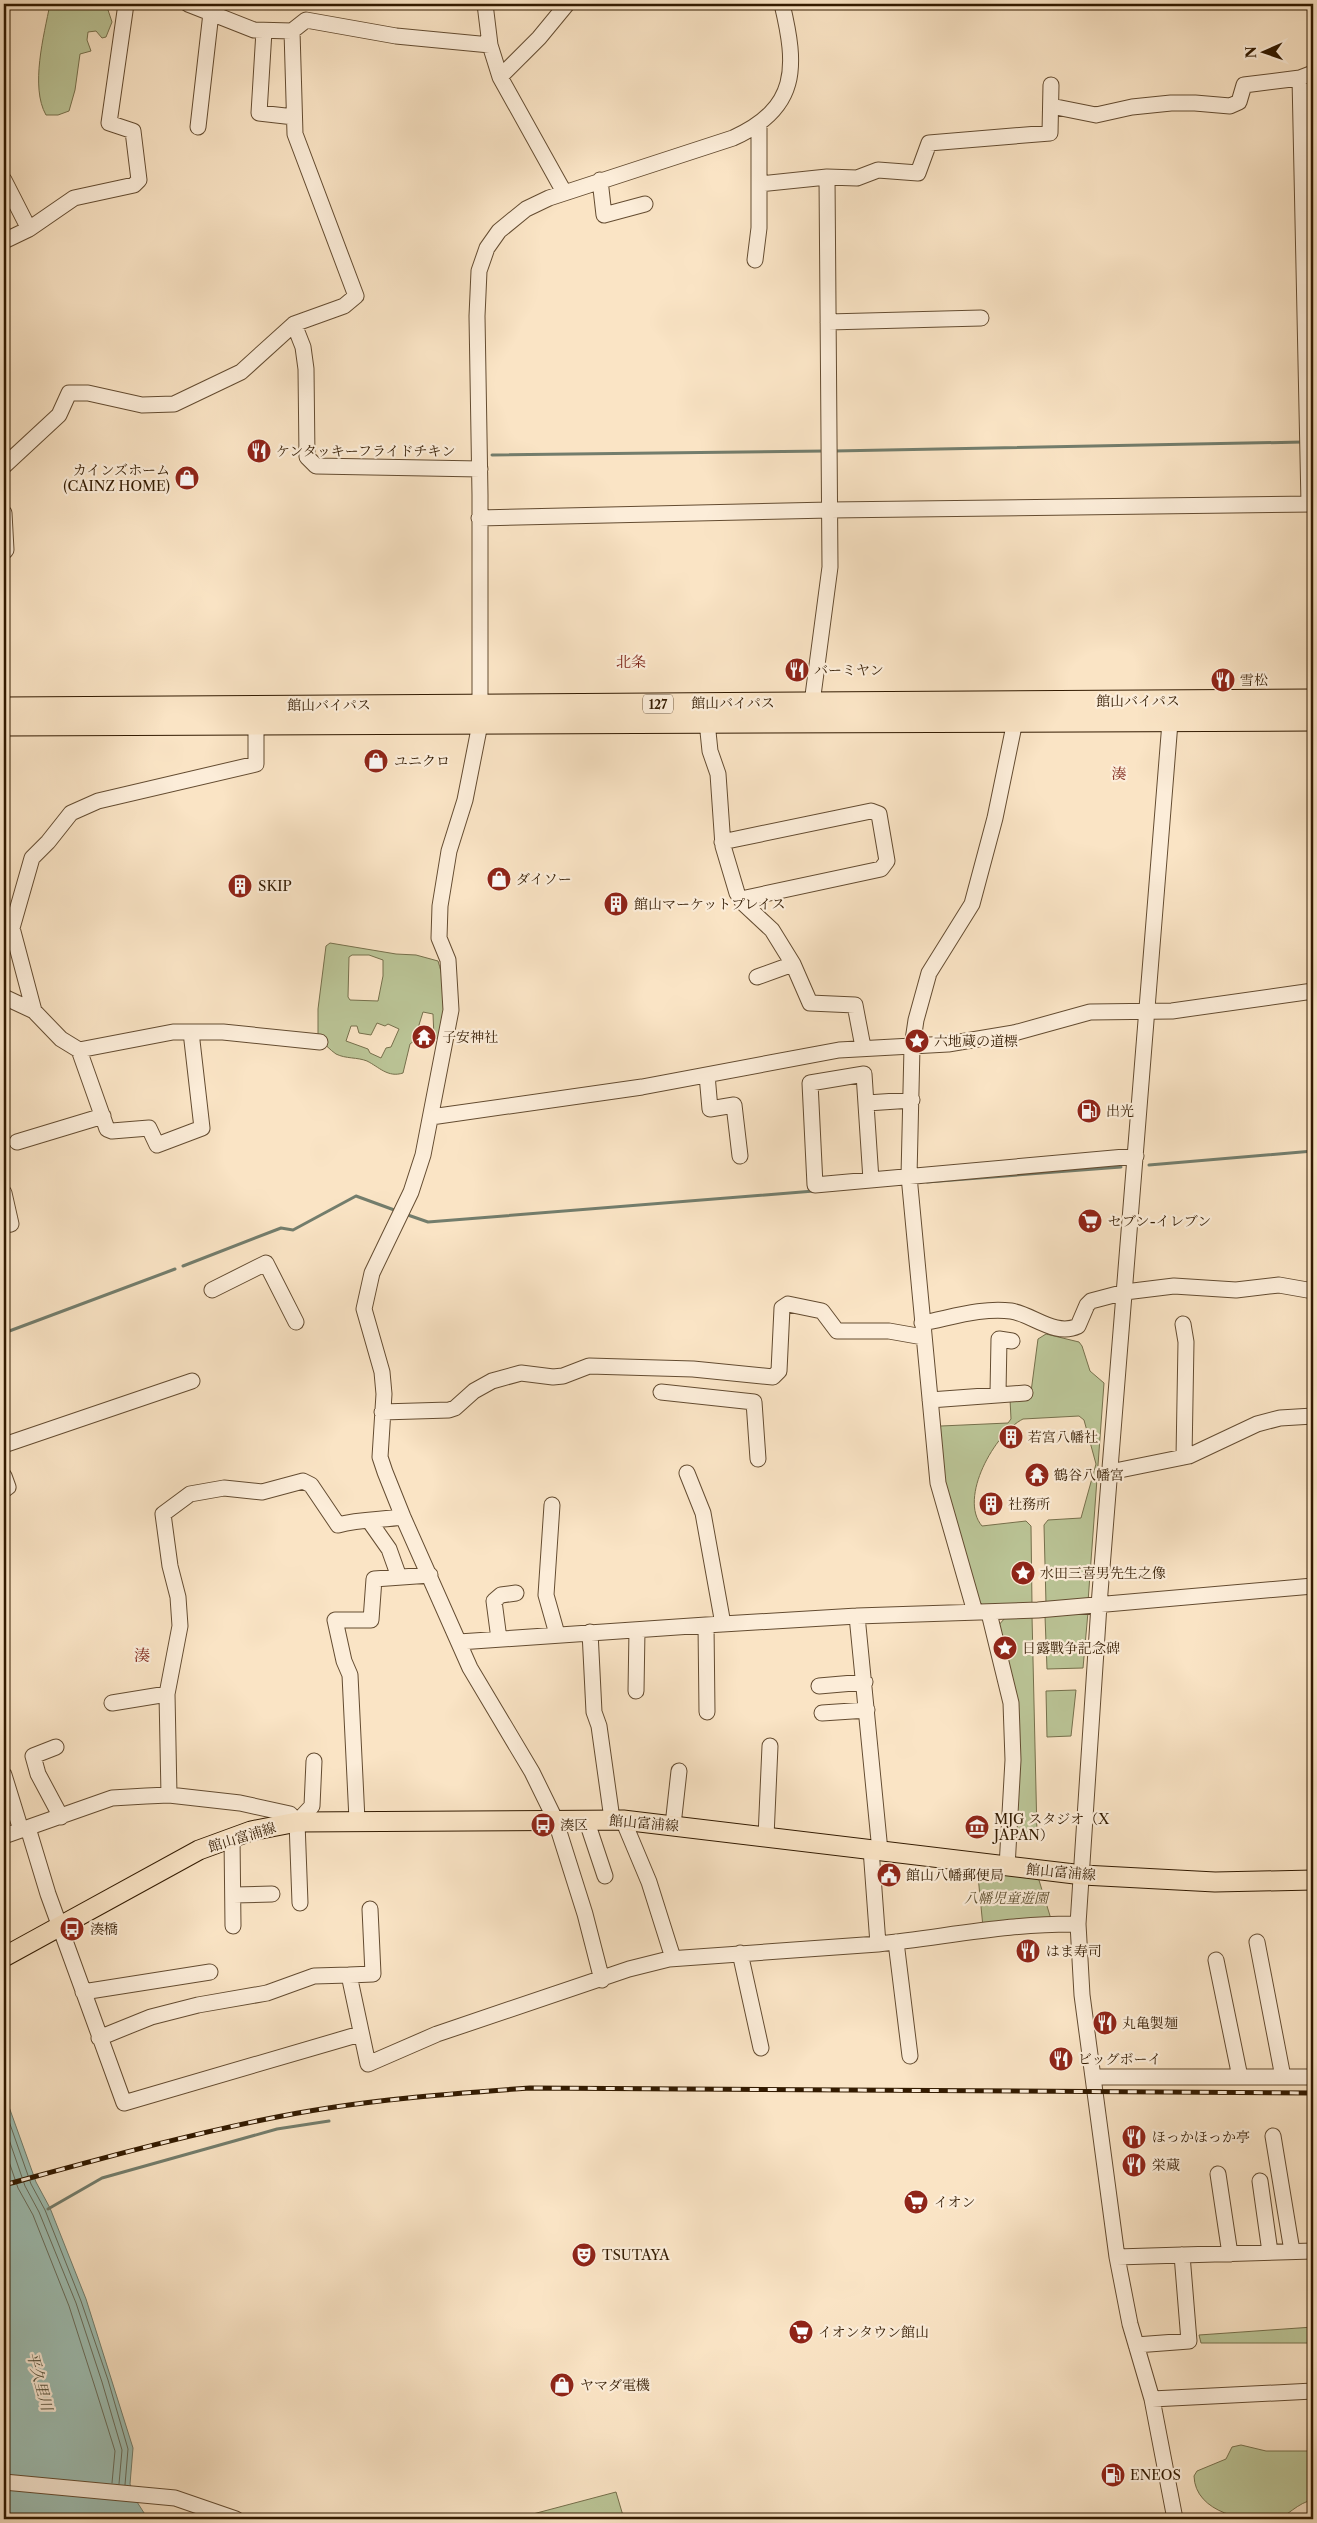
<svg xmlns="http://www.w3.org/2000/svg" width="1317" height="2523" font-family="'Libre Caslon Text','Noto Serif JP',serif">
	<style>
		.green { fill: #bbc597; stroke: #76704c; fill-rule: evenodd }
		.water { fill: #9ebfb4; stroke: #737d6c }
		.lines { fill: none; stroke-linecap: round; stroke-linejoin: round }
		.shore { stroke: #686c5a; stroke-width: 1 }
		.stream { stroke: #737d6c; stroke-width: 3 }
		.minor-casing { stroke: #644c31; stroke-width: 17 }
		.major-casing { stroke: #321a00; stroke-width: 21 }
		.highway-casing { stroke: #321a00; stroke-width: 23 }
		.minor { stroke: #fcedd9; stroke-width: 15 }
		.major { stroke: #fae4c5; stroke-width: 19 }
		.highway { stroke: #fae4c5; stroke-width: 21 }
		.rail-casing { stroke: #321a00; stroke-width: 5 }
		.rail { stroke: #fcedd9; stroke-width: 3; stroke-dasharray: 9; stroke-linecap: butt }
		.labels { text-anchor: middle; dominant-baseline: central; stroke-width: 4.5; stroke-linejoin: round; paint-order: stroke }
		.shield { fill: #fcedd9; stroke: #6f5941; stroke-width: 1 }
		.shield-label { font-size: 12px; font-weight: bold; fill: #321a00 }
		.poi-label { font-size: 14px; fill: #321a00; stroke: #fcedd9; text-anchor: start }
		.street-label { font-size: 14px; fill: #321a00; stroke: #fcedd9 }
		.park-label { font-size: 14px; font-style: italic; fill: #5b4d2d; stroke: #fcedd9 }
		.neighbourhood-label { font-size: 15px; fill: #7a1f14; stroke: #fcedd9 }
		.water-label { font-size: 15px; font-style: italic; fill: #58543f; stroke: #fcedd9 }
		.quarter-label { font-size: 16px; fill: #7a1f14; stroke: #fcedd9 }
	</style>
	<rect width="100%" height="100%" fill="#fae4c5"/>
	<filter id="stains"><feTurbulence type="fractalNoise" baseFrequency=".004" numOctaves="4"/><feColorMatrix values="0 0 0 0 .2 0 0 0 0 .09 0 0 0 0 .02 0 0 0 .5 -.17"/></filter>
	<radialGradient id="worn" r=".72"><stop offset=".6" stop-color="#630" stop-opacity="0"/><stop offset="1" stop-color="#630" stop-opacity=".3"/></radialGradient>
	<path class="green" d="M50 4H103L107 7 112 22 106 37 102 38 96 31 88 32 87 40 91 51 80 54 75 90 69 111 58 115H46C30 87 44 35 50 4Z
		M330 943 396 954 416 955 438 961C448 993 445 1008 438 1040L434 1037 433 1014 423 1012 414 1041 410 1044 403 1073C388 1078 379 1067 367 1061 357 1057 346 1059 336 1054 330 1050 324 1043 318 1038V1009L326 946ZM352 955H369L383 960V976L378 1001 350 1000 348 997 349 957ZM377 1023 385 1026 388 1024 399 1029 391 1047 386 1048 381 1058 370 1053 368 1049 346 1041 351 1026H357L359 1033 371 1035Z
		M1046 1334 1079 1342 1082 1346 1090 1371 1104 1383 1088 1602 1046 1604 1044 1525 1048 1520 1081 1518 1096 1464 1084 1420 1079 1416 1023 1419C995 1433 958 1498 982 1526L1026 1521 1031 1526 1032 1605 985 1608 972 1595 941 1484 936 1431 941 1426 1008 1423 1011 1419 1010 1399 1031 1392 1038 1339Z
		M1088 1612 1083 1668 1047 1669 1045 1616Z
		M1032 1616 1037 1834 1013 1835 1018 1761 997 1627 1005 1618Z
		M1076 1690 1071 1736 1047 1737 1046 1691Z
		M988 1871 1038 1877 1051 1919 983 1927 978 1876 988 1878Z
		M1313 2327V2343H1201L1199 2335Z
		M1241 2445 1266 2451H1313V2500C1298 2502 1286 2518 1276 2519 1247 2523 1195 2513 1194 2476L1197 2471 1226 2459 1232 2447Z
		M616 2492 624 2519H514Z"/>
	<path class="water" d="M4 2093 36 2182 50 2208 86 2299 133 2448 130 2484 137 2502 148 2519H4Z"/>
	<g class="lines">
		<path class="shore" d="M4 2107 31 2184 45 2210 81 2301 108 2380 128 2449 125 2485
			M4 2125 25 2186 39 2212 76 2303 102 2382 122 2450 119 2484
			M4 2147 18 2188 33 2215 69 2306 94 2384 115 2451 112 2483"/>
		<path class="stream" d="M834 451 1303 442
			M492 455 825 451
			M1149 1165 1313 1151
			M927 1182 1121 1167
			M405 1214 428 1222 814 1191
			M183 1266 281 1228 293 1230 356 1196 397 1211
			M4 1333 175 1269
			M48 2209 102 2178 277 2129 329 2121"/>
		<defs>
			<path id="minor" d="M188 4 254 30 292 31 306 20 396 36 490 45
				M485 4 490 45 500 77 564 192
				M264 31 259 113 294 117
				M500 77 539 38 567 4
				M1300 78 1309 504
				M1051 106 1096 115 1132 107 1171 103H1195L1230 106 1239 102 1244 85 1300 78 1313 73
				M198 127 211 13
				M4 180 29 229
				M600 180 604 215 645 204
				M759 184 827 177 857 178 878 170 918 173 929 143 1050 133 1051 85
				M4 241 29 229 74 198 134 185 139 180 133 131 109 123 126 4
				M755 260 759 228V124
				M828 322 981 318
				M294 324 303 347 306 369 307 457 316 466 480 469
				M4 466 59 415 69 393H88L142 405 174 404 241 372 294 324 344 306 356 296 295 134 292 31
				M4 513 6 550 4 552
				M479 518 830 510 1313 504
				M812 703 830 567 827 177
				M1171 710 1099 1605 1078 1924 1082 1995 1117 2257 1130 2324 1152 2399 1175 2519
				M707 722 710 751 718 774 723 846 737 893 743 903 772 930 793 964 810 1003 855 1005 863 1047
				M722 842 871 811 879 814 887 861 881 869 741 899
				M757 977 793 964
				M4 997 34 1011 61 1039 79 1050 107 1129 112 1131 149 1128 157 1145 202 1128 191 1032
				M34 1011 12 928 32 858 48 842 71 813 98 801 256 764V725
				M79 1050 173 1032H223L320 1042
				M707 1075 710 1109 734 1105 740 1156
				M867 1103 912 1100
				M431 1117 642 1087 839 1050 948 1044 1014 1033 1090 1012 1172 1011 1313 991
				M17 1142 103 1116
				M871 1180 864 1074 810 1083 815 1185 1136 1156
				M4 1193 11 1224 4 1225
				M212 1290 266 1263 296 1322
				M922 1323C950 1318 982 1307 1011 1311 1032 1314 1055 1337 1078 1326L1087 1305 1091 1301 1125 1292 1174 1286 1236 1290 1279 1285 1313 1291
				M1183 1324 1186 1342 1184 1457
				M661 1392 754 1402 758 1459
				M998 1393 999 1339 1012 1341
				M930 1400 1025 1393
				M382 1412 449 1410 455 1408 474 1391 492 1381 521 1373 553 1377 563 1376 589 1366 693 1369 773 1377 779 1371 782 1308 788 1304 822 1311 837 1331H889L923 1337
				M4 1445 192 1381
				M1110 1472 1189 1456 1257 1424 1280 1418 1313 1416
				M687 1473 703 1513 723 1624
				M4 1476 8 1487 4 1490
				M552 1505 546 1595 557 1634
				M370 1522 389 1549 399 1577
				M975 1612 938 1483 909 1176 912 1047 916 1020 929 973 972 904 995 818 1015 721
				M989 1613 1011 1703 1013 1760 1007 1867
				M857 1616 880 1851
				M706 1625 707 1712
				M590 1632 594 1712 599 1726 612 1819
				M499 1639 494 1601 501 1595 516 1593
				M459 1642 706 1625 857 1616 1038 1610 1313 1586
				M819 1686 865 1682
				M636 1691 637 1630
				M112 1703 167 1694
				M822 1713 867 1710
				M56 1747 33 1756 38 1774 61 1817
				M4 1775 21 1830
				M169 1795 167 1694 180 1626 178 1597 170 1566 163 1514 190 1494 224 1488 262 1492 303 1481 311 1485 338 1525C359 1519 381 1520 403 1517
				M586 1819 605 1876
				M357 1820 350 1675 344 1661 335 1620H371L374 1579 430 1575
				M623 1820 649 1882 673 1958
				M297 1822 312 1806 314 1761
				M673 1825 679 1771
				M28 1828 48 1894 124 2103 360 2034
				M4 1836 112 1798 146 1796 169 1795 240 1803 290 1814 297 1822 300 1903
				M232 1837 233 1926
				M766 1837 770 1746
				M871 1849 878 1944C945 1937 1011 1923 1078 1924
				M233 1895 272 1894
				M370 1909 373 1974 349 1975 368 2064 437 2034 629 1969 669 1959 878 1944
				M896 1942 910 2056
				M1257 1942 1283 2077
				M740 1953 761 2048
				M1216 1960 1240 2077
				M602 1980 585 1914 555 1819 532 1772 470 1668 403 1517 385 1472 380 1457 384 1394 382 1372 364 1309 372 1273 411 1192 423 1155 451 1010 448 960 439 938 440 906 449 851 465 800 480 724V495L477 316 479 271 487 248 499 231 526 209 549 198 733 138C799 108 797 67 782 4
				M83 1992 210 1972
				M99 2038 151 2017 198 2005 267 1993 314 1976 349 1975
				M1094 2077H1313
				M1273 2136 1292 2251
				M1218 2174 1230 2254
				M1260 2181 1270 2252
				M1117 2257 1313 2251
				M1136 2345 1189 2341 1182 2255
				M1152 2399 1313 2391
				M4 2482 175 2498 236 2519"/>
			<path id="major" d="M4 1957 199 1850 251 1831 297 1822 623 1820 1083 1875 1215 1882 1313 1880"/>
			<path id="highway" d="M4 708 1313 700
				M4 725 1313 720"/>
		</defs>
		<use href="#minor" class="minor-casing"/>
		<use href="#major" class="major-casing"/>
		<use href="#highway" class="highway-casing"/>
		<use href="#minor" class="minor"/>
		<use href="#major" class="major"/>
		<use href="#highway" class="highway"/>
		<defs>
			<path id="rail" d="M4 2185C96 2160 189 2134 282 2116 364 2100 447 2094 530 2088L1313 2093"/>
		</defs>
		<use href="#rail" class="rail-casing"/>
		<use href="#rail" class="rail"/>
	</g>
	<defs>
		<symbol id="restaurant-disc" viewBox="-11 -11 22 22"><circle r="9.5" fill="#8f2418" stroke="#fcedd9"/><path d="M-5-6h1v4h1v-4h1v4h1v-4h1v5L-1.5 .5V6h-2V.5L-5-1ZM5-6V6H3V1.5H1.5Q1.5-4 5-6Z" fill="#fff"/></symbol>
		<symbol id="shop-disc" viewBox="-11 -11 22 22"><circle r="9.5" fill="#8f2418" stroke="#fcedd9"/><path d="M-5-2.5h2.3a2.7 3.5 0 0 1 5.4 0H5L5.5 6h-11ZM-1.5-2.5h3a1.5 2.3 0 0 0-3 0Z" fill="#fff"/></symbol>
		<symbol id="building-disc" viewBox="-11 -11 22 22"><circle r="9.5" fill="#8f2418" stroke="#fcedd9"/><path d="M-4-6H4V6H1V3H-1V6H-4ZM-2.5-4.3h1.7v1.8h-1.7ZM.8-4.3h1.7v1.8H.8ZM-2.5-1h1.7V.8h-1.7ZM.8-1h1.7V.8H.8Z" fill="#fff"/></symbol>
		<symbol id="temple-disc" viewBox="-11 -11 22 22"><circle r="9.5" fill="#8f2418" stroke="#fcedd9"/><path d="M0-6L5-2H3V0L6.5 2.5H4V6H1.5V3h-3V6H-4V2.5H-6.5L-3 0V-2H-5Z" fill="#fff"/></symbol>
		<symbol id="sight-disc" viewBox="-11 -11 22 22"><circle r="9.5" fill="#8f2418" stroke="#fcedd9"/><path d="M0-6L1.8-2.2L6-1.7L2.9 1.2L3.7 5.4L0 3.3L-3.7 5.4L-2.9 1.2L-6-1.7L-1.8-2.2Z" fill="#fff"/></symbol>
		<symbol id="fuel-disc" viewBox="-11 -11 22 22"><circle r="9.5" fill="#8f2418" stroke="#fcedd9"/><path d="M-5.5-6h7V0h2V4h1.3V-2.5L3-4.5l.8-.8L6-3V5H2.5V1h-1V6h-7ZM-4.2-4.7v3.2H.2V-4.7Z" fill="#fff"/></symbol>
		<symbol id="supermarket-disc" viewBox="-11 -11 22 22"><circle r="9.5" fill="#8f2418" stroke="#fcedd9"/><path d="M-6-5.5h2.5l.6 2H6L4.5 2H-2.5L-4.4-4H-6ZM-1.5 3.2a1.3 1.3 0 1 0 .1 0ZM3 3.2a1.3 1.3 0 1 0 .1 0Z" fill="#fff"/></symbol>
		<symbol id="bus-disc" viewBox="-11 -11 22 22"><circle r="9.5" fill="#8f2418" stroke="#fcedd9"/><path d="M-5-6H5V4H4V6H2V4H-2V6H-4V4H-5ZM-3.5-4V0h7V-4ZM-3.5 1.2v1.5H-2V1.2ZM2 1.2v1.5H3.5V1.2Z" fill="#fff"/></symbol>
		<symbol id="museum-disc" viewBox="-11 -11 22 22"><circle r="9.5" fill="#8f2418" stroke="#fcedd9"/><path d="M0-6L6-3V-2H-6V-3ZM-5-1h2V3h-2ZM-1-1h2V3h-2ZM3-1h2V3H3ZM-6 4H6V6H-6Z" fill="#fff"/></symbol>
		<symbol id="civic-disc" viewBox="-11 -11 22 22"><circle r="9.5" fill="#8f2418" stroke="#fcedd9"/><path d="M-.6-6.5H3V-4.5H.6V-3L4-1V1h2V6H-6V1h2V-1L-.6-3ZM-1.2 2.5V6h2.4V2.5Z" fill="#fff"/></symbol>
		<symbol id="theatre-disc" viewBox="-11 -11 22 22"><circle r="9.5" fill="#8f2418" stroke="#fcedd9"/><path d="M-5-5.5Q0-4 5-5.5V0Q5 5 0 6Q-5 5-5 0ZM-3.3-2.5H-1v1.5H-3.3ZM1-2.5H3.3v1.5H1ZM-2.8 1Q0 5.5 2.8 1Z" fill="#fff"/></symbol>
	</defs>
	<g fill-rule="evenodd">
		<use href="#restaurant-disc" x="245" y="437" width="28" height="28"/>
		<use href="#shop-disc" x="173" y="464" width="28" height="28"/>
		<use href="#restaurant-disc" x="783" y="656" width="28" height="28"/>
		<use href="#restaurant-disc" x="1209" y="666" width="28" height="28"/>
		<use href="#shop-disc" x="362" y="747" width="28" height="28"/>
		<use href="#shop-disc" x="485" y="865" width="28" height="28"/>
		<use href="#building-disc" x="226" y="872" width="28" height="28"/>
		<use href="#building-disc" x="602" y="890" width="28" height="28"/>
		<use href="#temple-disc" x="410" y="1023" width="28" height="28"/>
		<use href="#sight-disc" x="903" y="1027" width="28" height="28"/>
		<use href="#fuel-disc" x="1075" y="1097" width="28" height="28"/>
		<use href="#supermarket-disc" x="1076" y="1207" width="28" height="28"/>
		<use href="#building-disc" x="997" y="1423" width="28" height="28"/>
		<use href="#temple-disc" x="1023" y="1461" width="28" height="28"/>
		<use href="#building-disc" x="977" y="1490" width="28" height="28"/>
		<use href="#sight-disc" x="1009" y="1559" width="28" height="28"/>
		<use href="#sight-disc" x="991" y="1634" width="28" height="28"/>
		<use href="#bus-disc" x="529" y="1811" width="28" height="28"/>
		<use href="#museum-disc" x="963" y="1813" width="28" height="28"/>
		<use href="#civic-disc" x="875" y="1861" width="28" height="28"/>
		<use href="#bus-disc" x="58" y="1915" width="28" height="28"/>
		<use href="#restaurant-disc" x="1014" y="1937" width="28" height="28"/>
		<use href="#restaurant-disc" x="1091" y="2009" width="28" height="28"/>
		<use href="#restaurant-disc" x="1047" y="2045" width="28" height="28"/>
		<use href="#restaurant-disc" x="1120" y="2123" width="28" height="28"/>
		<use href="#restaurant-disc" x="1120" y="2151" width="28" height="28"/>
		<use href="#supermarket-disc" x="902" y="2188" width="28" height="28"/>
		<use href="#theatre-disc" x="570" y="2241" width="28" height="28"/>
		<use href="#supermarket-disc" x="787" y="2318" width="28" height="28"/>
		<use href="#shop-disc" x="548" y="2371" width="28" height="28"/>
		<use href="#fuel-disc" x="1099" y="2461" width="28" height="28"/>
	</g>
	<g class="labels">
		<rect class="shield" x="643" y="694.5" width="30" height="19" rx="4"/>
		<g class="shield-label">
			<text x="658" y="704">127</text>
		</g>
		<g class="poi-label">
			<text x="276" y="451">ケンタッキーフライドチキン</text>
			<text x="170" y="470" text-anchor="end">カインズホーム<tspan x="170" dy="16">(CAINZ HOME)</tspan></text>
			<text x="814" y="670">バーミヤン</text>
			<text x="1240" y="680">雪松</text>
			<text x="394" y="761">ユニクロ</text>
			<text x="516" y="879">ダイソー</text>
			<text x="258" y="886">SKIP</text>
			<text x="634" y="904">館山マーケットプレイス</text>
			<text x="442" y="1037">子安神社</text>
			<text x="934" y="1041">六地蔵の道標</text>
			<text x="1106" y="1111">出光</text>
			<text x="1108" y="1221">セブン-イレブン</text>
			<text x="1028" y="1437">若宮八幡社</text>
			<text x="1054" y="1475">鶴谷八幡宮</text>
			<text x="1008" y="1504">社務所</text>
			<text x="1040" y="1573">水田三喜男先生之像</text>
			<text x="1022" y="1648">日露戰争記念碑</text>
			<text x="994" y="1819">MJG スタジオ（X<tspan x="994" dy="16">JAPAN）</tspan></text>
			<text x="560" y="1825">湊区</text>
			<text x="906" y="1875">館山八幡郵便局</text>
			<text x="90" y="1929">湊橋</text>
			<text x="1046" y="1951">はま寿司</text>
			<text x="1122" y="2023">丸亀製麺</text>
			<text x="1078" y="2059">ビッグボーイ</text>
			<text x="1152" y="2137">ほっかほっか亭</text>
			<text x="1152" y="2165">栄蔵</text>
			<text x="934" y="2202">イオン</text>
			<text x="602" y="2255">TSUTAYA</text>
			<text x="818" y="2332">イオンタウン館山</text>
			<text x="580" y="2385">ヤマダ電機</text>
			<text x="1130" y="2475">ENEOS</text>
		</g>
		<g class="street-label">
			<text x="1138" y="701">館山バイパス</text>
			<text x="733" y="703">館山バイパス</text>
			<text x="329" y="705">館山バイパス</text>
			<text transform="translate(644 1823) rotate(5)">館山富浦線</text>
			<text transform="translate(242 1837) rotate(-17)">館山富浦線</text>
			<text transform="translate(1061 1872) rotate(5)">館山富浦線</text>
		</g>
		<g class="park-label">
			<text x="1006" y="1898">八幡児童遊園</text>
		</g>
		<g class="neighbourhood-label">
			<text x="631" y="661">北条</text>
			<text x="1119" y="773">湊</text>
		</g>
		<g class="water-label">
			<text transform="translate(40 2381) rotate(75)">平久里川</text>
		</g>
		<g class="quarter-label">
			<text x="142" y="1655">湊</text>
		</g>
	</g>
	<rect width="1317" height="2523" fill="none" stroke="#fae4c5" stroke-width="20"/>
	<rect x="5" y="5" width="1307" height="2513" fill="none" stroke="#321a00" stroke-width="2.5"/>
	<rect x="10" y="10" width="1297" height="2503" fill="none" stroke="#321a00"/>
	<g transform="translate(1264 52) rotate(268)" stroke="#fcedd9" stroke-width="4" paint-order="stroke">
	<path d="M0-4L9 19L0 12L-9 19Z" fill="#321a00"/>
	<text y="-8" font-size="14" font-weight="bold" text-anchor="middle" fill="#321a00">N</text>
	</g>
	<rect width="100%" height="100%" filter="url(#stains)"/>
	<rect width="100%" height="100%" fill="url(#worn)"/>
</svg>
